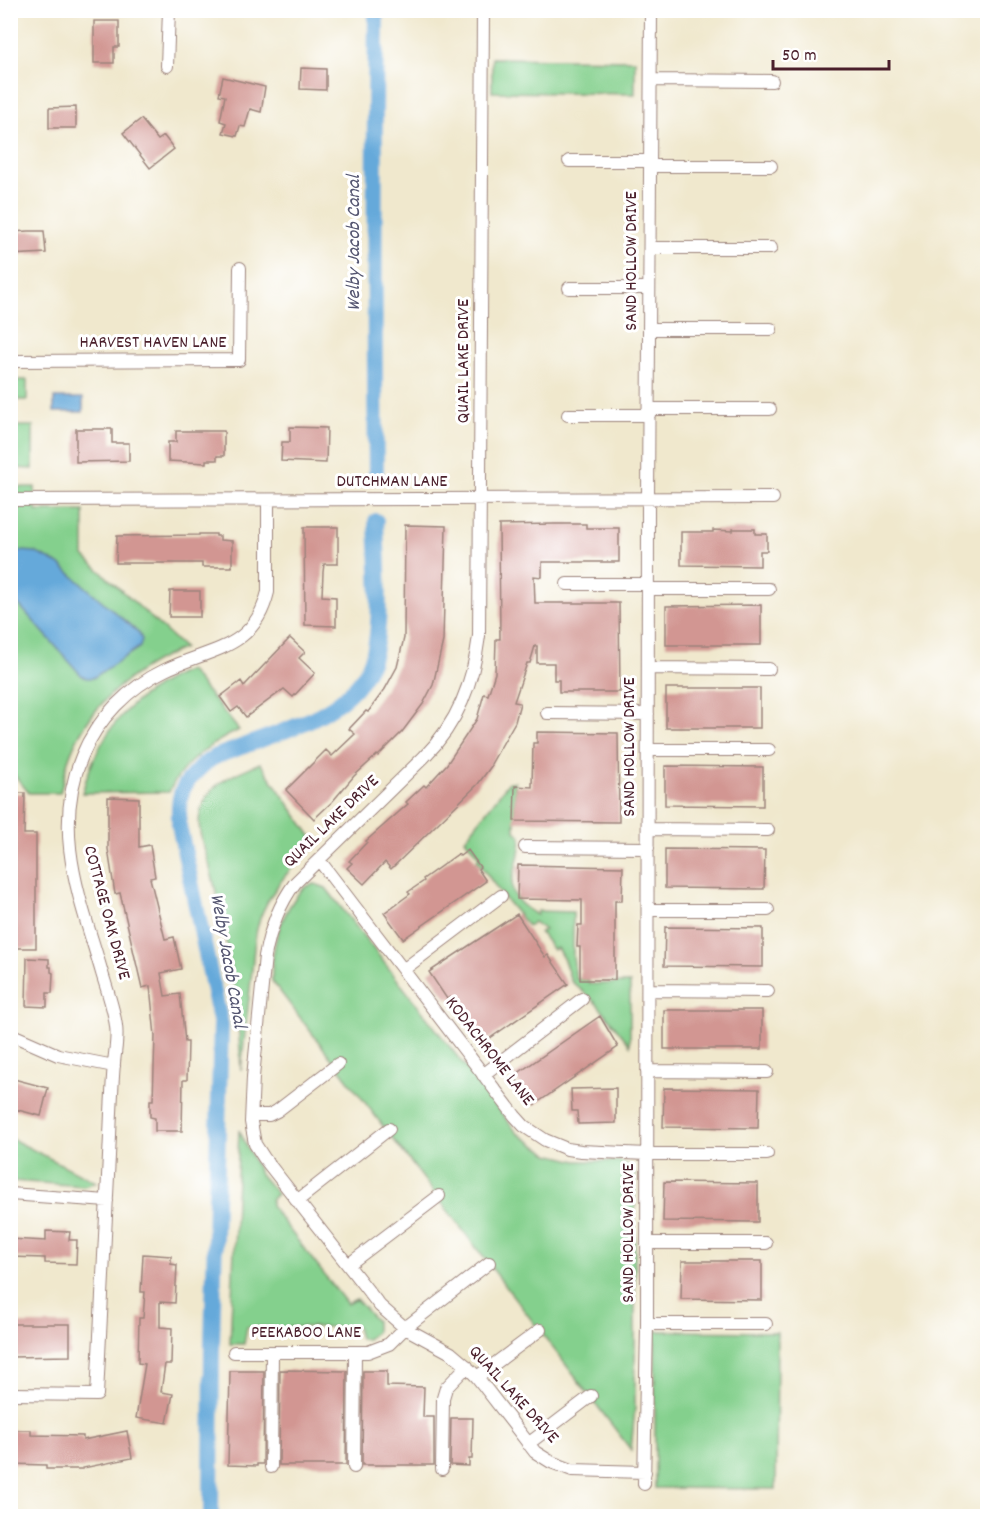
<svg xmlns="http://www.w3.org/2000/svg" width="998" height="1527" font-family="Dekko,sans-serif">
	<style>
		.green { fill: #84d08d; stroke: #67785c; stroke-width: 1.5 }
		.water { fill: #65a9da; stroke: #586482; stroke-width: 1.5 }
		.lines { fill: none; stroke-linecap: round; stroke-linejoin: round }
		.canal { stroke: #65a9da; stroke-width: 16 }
		.building { fill: #d29692 }
		.street-casing { stroke: #9d847c; stroke-width: 14 }
		.street { stroke: #fff; stroke-width: 12 }
		.labels { text-anchor: middle; dominant-baseline: central; stroke-width: 6; stroke-linejoin: round; paint-order: stroke }
		.street-label { font-size: 18px; fill: #4a1f2b; stroke: #fff }
		.water-label { font-size: 20px; font-style: italic; fill: #555671; stroke: #fff }
	</style>
	<rect width="100%" height="100%" fill="#fff"/>
	<filter id="ink" filterUnits="userSpaceOnUse"><feTurbulence type="fractalNoise" baseFrequency=".0167" numOctaves="2"/><feDisplacementMap in="SourceGraphic" scale="12" xChannelSelector="R" yChannelSelector="G"/><feConvolveMatrix kernelMatrix="1 2 1 2 8 2 1 2 1" color-interpolation-filters="sRGB"/></filter>
	<filter id="wash" filterUnits="userSpaceOnUse"><feTurbulence type="fractalNoise" baseFrequency=".008" numOctaves="4" result="noise"/><feDisplacementMap in="SourceGraphic" scale="24" xChannelSelector="R" yChannelSelector="G"/><feGaussianBlur stdDeviation="1.35" result="paint"/><feColorMatrix in="noise" values="0 0 0 0 0 0 0 0 0 0 0 0 0 0 0 0 0 1.4 0 .05"/><feComposite in="paint" operator="in"/></filter>
	<g filter="url(#wash)">
		<rect width="100%" height="100%" fill="#f0e8cd"/>
		<path class="green" d="M492 58 635 60V94L492 92Z
			M10 380H27V400H11Z
			M11 426H33V469L11 468Z
			M10 487H35L36 511H84V556L184 648C132 669 86 707 68 761 65 771 63 782 60 793H29L11 771Z
			M189 670 239 730C210 744 183 762 169 792L82 793C99 731 130 695 189 670Z
			M260 763 316 843C295 864 275 884 263 911 253 933 254 956 251 979 248 1009 244 1040 241 1070 239 1018 232 968 221 916 218 901 215 886 211 872 207 854 196 832 200 814 206 783 235 774 260 763Z
			M509 782H515V831L521 836C521 875 493 890 537 915L538 911 573 912V956L576 979 589 980V984L630 983V1045L598 1005 571 981 564 960 557 948 553 950 540 932 545 930 534 922 528 926 501 894 477 860 479 857 465 839Z
			M315 884 326 888 517 1133 549 1154 577 1161H620L631 1167 635 1173V1408L631 1450 272 981C271 952 277 925 293 901 299 892 304 885 315 884Z
			M239 1130 260 1174 277 1194 271 1200V1206L347 1304 356 1299 376 1321V1332L367 1339H360L357 1327H247L244 1344H230Z
			M10 1138 96 1182 84 1186 11 1181Z
			M655 1331 777 1332 776 1489 655 1488Z"/>
		<path class="water" d="M54 398H83V412H54Z
			M11 550 35 552 59 564 138 632 142 639 140 647 93 678H86L81 675 13 598 11 593Z"/>
		<g class="lines">
			<path class="canal" d="M376 10C374 166 374 321 376 476
				M211 1516 212 1343 221 1025 179 825C179 813 178 799 183 789 188 779 202 765 211 759 220 754 232 751 241 747 286 730 352 712 371 662 384 628 377 560 376 521"/>
		</g>
		<g id="blocks">
			<path class="building" d="M94 21H119V47H114V63H94Z
				M301 68 326 69V90L300 89Z
				M223 77 265 87 261 112 250 109 245 127 240 126 237 136 223 133 226 123 220 121 225 96 219 95Z
				M76 107V128H49V108Z
				M141 119 158 140 164 136 174 149 150 168 123 133Z
				M29 231H44L46 253 10 255V232Z
				M290 427 327 428 326 463 281 461 282 442H290Z
				M76 429H112V443H129V461L76 462Z
				M176 431H224V456H217V460H206V463L168 461V442H176Z
				M554 524H586V528H619V562H542V577L534 576 535 603H619L620 692H559V680H554V663H537V646H535L530 663H527L514 702 520 703 515 722 491 764 492 765 478 784 391 869 385 862 364 884 347 868 352 863 349 861 367 842 366 841 408 804 406 802 424 785 426 787 447 764 477 719 484 694 488 695 495 673 496 639H500L499 525Z
				M405 525 446 526 443 641 433 685 423 704 402 732 378 756 377 755 354 776 332 802 314 819 286 790 326 750 332 756 355 734 349 729 366 711 368 712 385 689 397 667 404 638Z
				M304 527H338V564H324L323 572 322 596 336 597V626L305 625Z
				M733 529H755V534H767V551H760V566L681 565V532H713V530L733 531Z
				M199 534H216V536H220V540L232 541V567H202V563H116L117 536 199 535Z
				M170 591H200V617H169Z
				M761 605V645H666V606Z
				M290 638 305 652 299 658 315 673 293 697 284 689 246 717 238 707 231 712 220 697 241 681 244 686Z
				M666 688H760V728H666Z
				M537 732 618 733 619 822 514 821 515 786 532 787 533 743H537Z
				M665 766 763 767V806L665 805Z
				M10 793H25L24 834H36V948H10Z
				M108 797 139 798V847L150 845 155 877 150 878 165 939 174 937 181 969 161 973 165 996 180 994 185 1042H188L187 1080H183L182 1131H155V1118L150 1117V1100H153L155 1036 150 986 142 988 120 893 115 894 108 849Z
				M665 849 765 850 764 889 665 888Z
				M468 850 480 867 478 869 486 881 403 939 384 913 410 894 408 892 424 881 423 879 458 854 460 856Z
				M518 865 623 867 622 901H615V980H580V947H577L578 925H582V900L517 899Z
				M517 914 545 957 548 955 568 984 483 1043 450 997 447 999 429 972Z
				M665 927 763 928V967L664 966Z
				M27 958 49 959V967H51V972L53 973 52 993H47V1007L26 1006Z
				M664 1010H762V1049H664Z
				M600 1016 618 1047 534 1105 514 1076Z
				M10 1078 48 1088 41 1116 10 1108Z
				M616 1088V1123L578 1124 577 1111H572L571 1089Z
				M664 1088 759 1089 758 1128 663 1127Z
				M664 1182 758 1183V1222L663 1221Z
				M46 1231 70 1232 69 1240H77L76 1264 45 1263V1258L10 1257V1239L46 1241Z
				M143 1254 171 1256V1264L177 1265 175 1303 160 1302V1327L172 1328 171 1364H165L161 1392 173 1394 167 1423 136 1418 145 1364 138 1363 139 1318H143L145 1292H141Z
				M682 1261H762V1300L681 1299Z
				M10 1324H70V1356L10 1357Z
				M280 1370 347 1371 346 1465H279Z
				M230 1371H264L263 1464H257V1466L228 1465Z
				M363 1371H387V1386L424 1387 423 1417H434V1465H362Z
				M451 1418H473L472 1459H469V1466L450 1465Z
				M10 1430H31V1435L83 1436V1440L127 1431 132 1458 83 1468V1469H46V1465L10 1464Z"/>
		</g>
	</g>
	<g filter="url(#ink)">
		<use href="#blocks" fill-opacity="0" stroke="#9d847c" stroke-width="1.5"/>
		<g class="lines">
			<defs>
				<path id="street" d="M483 10 479 636C473 683 458 723 424 757L295 883C278 906 270 929 265 956L253 1077 251 1122 255 1144 264 1158 380 1306 405 1328 451 1353 464 1364 477 1377 535 1452 551 1462 572 1470 645 1472
					M167 66 169 10
					M651 80 772 81
					M569 161H650
					M650 166H771
					M650 248H771
					M569 288H649
					M649 329H771
					M10 361 239 360 240 268
					M649 409H770
					M568 415H649
					M10 500 773 498
					M567 584H648
					M648 589H769
					M648 668 769 669
					M547 713 648 714
					M648 750H769
					M648 829 768 830
					M525 847 648 848
					M319 860 515 1116 524 1126 545 1140 567 1149 581 1151 647 1154H767
					M648 910H768
					M403 970 501 896
					M648 990 768 991
					M10 1034 58 1055 114 1066
					M647 1071 767 1072
					M483 1075 582 999
					M252 1115H269L277 1111 338 1064
					M10 1194 107 1201
					M297 1201 389 1129
					M647 1243H766
					M348 1265 439 1196
					M647 1324H766
					M234 1352H368L389 1344 405 1328 489 1263
					M477 1377 540 1330
					M10 1394 97 1395C101 1309 106 1222 110 1136 111 1111 112 1087 114 1063 115 1051 118 1038 116 1026 114 1009 107 990 102 973 81 900 51 832 82 756 97 719 129 687 165 670 211 648 254 650 268 592V501
					M528 1444 591 1396
					M271 1467 272 1352
					M354 1467 355 1352
					M442 1469 443 1398 446 1388 467 1366
					M644 1484 647 1324 648 499 651 10"/>
			</defs>
			<use href="#street" class="street-casing"/>
			<use href="#street" class="street"/>
		</g>
	</g>
	<g class="labels">
		<g class="street-label">
			<text transform="translate(632 261) rotate(-90)">SAND HOLLOW DRIVE</text>
			<text x="153" y="343">HARVEST HAVEN LANE</text>
			<text transform="translate(464 361) rotate(-90)">QUAIL LAKE DRIVE</text>
			<text x="392" y="482">DUTCHMAN LANE</text>
			<text transform="translate(630 747) rotate(-90)">SAND HOLLOW DRIVE</text>
			<text transform="translate(332 822) rotate(-44)">QUAIL LAKE DRIVE</text>
			<text transform="translate(106 913) rotate(75)">COTTAGE OAK DRIVE</text>
			<text transform="translate(489 1052) rotate(52)">KODACHROME LANE</text>
			<text transform="translate(629 1233) rotate(-90)">SAND HOLLOW DRIVE</text>
			<text x="306" y="1333">PEEKABOO LANE</text>
			<text transform="translate(513 1395) rotate(48)">QUAIL LAKE DRIVE</text>
		</g>
		<g class="water-label">
			<text transform="translate(355 243) rotate(-90)">Welby Jacob Canal</text>
			<text transform="translate(227 961) rotate(80)">Welby Jacob Canal</text>
		</g>
	</g>
	<rect width="998" height="1527" fill="none" stroke="#fff" stroke-width="36"/>
	<path d="M773 60v9h116v-9" fill="none" stroke="#4a1f2b" stroke-width="3"/>
	<text x="782" y="60" font-size="18" fill="#4a1f2b" stroke="#ffffff" stroke-width="4.5" paint-order="stroke">50 m</text>
</svg>
